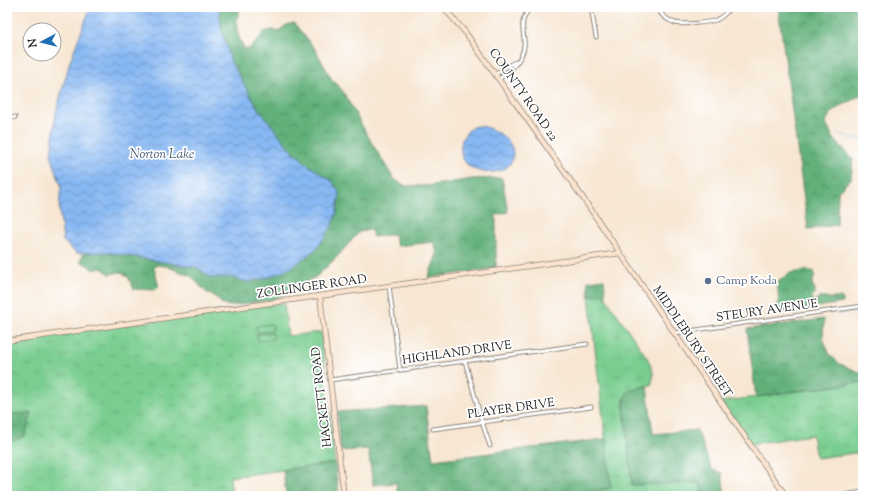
<svg xmlns="http://www.w3.org/2000/svg" width="870" height="503" font-family="'Sorts Mill Goudy',serif">
	<style>
		.grass { fill: url(#grass-tufts); stroke: #4a7456 }
		.forest { fill: url(#forest-crowns); stroke: #3f664b }
		.park { fill: #79cd90; stroke: #4a7456 }
		.water { fill: url(#water-waves); stroke: #526a88 }
		.lines { fill: none; stroke-linecap: round; stroke-linejoin: round }
		.stream { stroke: #87b8f3; stroke-width: 1 }
		.street-casing { stroke: #8a8177; stroke-width: 5 }
		.secondary-casing { stroke: #8a8177; stroke-width: 6 }
		.street { stroke: #fff; stroke-width: 3 }
		.secondary { stroke: #fce5d0; stroke-width: 4.5 }
		.service-dot { fill: #5c6f8a; stroke: #fff; stroke-width: 1.5 }
		.labels { text-anchor: middle; dominant-baseline: central; stroke-width: 3.5; stroke-linejoin: round; paint-order: stroke }
		.street-label { font-size: 12px; fill: #1c1c1c; stroke: #fff }
		.service-label { font-size: 12px; fill: #4e5e75; stroke: #fff; text-anchor: start }
		.water-label { font-size: 13px; font-style: italic; fill: #475a72; stroke: #fff }
	</style>
	<defs>
		<pattern id="grass-tufts" width="24" height="20" patternUnits="userSpaceOnUse"><rect width="24" height="20" fill="#79cd90"/><path d="M3 7l-1-3M5 7V3M7 7l1-3M15 17l-1-3M17 17v-4M19 17l1-3" fill="none" stroke="#68af7c"/></pattern>
		<pattern id="forest-crowns" width="20" height="18" patternUnits="userSpaceOnUse"><rect width="20" height="18" fill="#62b07a"/><path d="M2 6a3 3 0 1 1 6 0M12 15a3 3 0 1 1 6 0" fill="none" stroke="#508e63"/></pattern>
		<pattern id="water-waves" width="16" height="10" patternUnits="userSpaceOnUse"><rect width="16" height="10" fill="#87b8f3"/><path d="M0 5q4-4 8 0t8 0" fill="none" stroke="#6e95c4"/></pattern>
	</defs>
	<rect width="100%" height="100%" fill="#fff"/>
	<filter id="ink" filterUnits="userSpaceOnUse"><feTurbulence type="fractalNoise" baseFrequency=".025" numOctaves="2"/><feDisplacementMap in="SourceGraphic" scale="8" xChannelSelector="R" yChannelSelector="G"/><feConvolveMatrix kernelMatrix="1 2 1 2 8 2 1 2 1" color-interpolation-filters="sRGB"/></filter>
	<filter id="wash" filterUnits="userSpaceOnUse"><feTurbulence type="fractalNoise" baseFrequency=".012" numOctaves="4" result="noise"/><feDisplacementMap in="SourceGraphic" scale="16" xChannelSelector="R" yChannelSelector="G"/><feGaussianBlur stdDeviation="0.9" result="paint"/><feColorMatrix in="noise" values="0 0 0 0 0 0 0 0 0 0 0 0 0 0 0 0 0 1.4 0 .05"/><feComposite in="paint" operator="in"/></filter>
	<g filter="url(#wash)">
		<rect width="100%" height="100%" fill="#f7e6d2"/>
		<path class="grass" d="M596 294H601L606 298 648 359 653 372V379L651 385 634 388 624 398V406L632 485 701 482 703 496H588L587 492 611 488 589 296H592Z
			M284 303 288 336 321 332 335 463 230 477 232 496H7V341Z
			M863 382V452L816 458 812 435 750 444 721 402Z"/>
		<path class="forest" d="M219 7H240C240 11 237 16 237 20 236 30 239 41 245 49H249L257 41 264 32 272 30 279 31 286 25 294 23 315 49 331 78 342 90 373 145 394 179 406 186H427L472 179 502 178 508 212 496 215V268L428 278 437 254 434 242 397 246 394 234 373 237 371 230 359 232 336 258 317 276 285 294 272 300 230 306 222 304 217 298 206 292 191 276 166 266 157 265 154 268 159 287 154 290 134 289 128 277 121 272 110 274 101 268 93 270 86 264 81 262V258L84 253 106 252 198 268 211 278 229 277 249 282 332 181 308 165 287 145 257 107 231 62 221 27Z
			M778 7H863V94L834 110 825 122 834 139 853 159 851 179 838 192 837 225 808 229Z
			M804 270H808L814 272 815 275 812 284 815 290V294L812 297V299L813 300H816L818 298H841L843 299V303L803 309 802 307 800 308V309L783 312 778 311 777 306C780 300 777 290 778 282L790 273 798 272Z
			M604 279 606 298C597 292 598 296 589 296L588 281Z
			M824 319 823 338 830 355 840 364 859 372 863 373V382L756 397 747 329Z
			M647 386 653 434 697 430 712 470 722 473 725 496H703L700 483 632 485 624 406C625 389 631 388 647 386Z
			M426 406 433 460 606 439 611 488 587 492 588 496H398L396 483 373 485 368 449 341 451 337 412Z
			M32 413 25 436 13 441 7 436V414Z
			M335 463 339 496H306L298 494H286L283 470Z"/>
		<path class="park" d="M271 324V325H273V329H272V331L257 332 256 326Z
			M272 333V334H274V338H272V339L258 341 257 334Z"/>
		<path class="water" d="M89 7H219L221 27 231 62 257 107 287 145 308 165 332 181 340 194 336 215 331 228 317 248 291 268 270 277 248 282 229 277 211 278 198 268 106 252 76 253 63 241 59 207 61 186 51 155 56 112 70 61 89 11Z
			M482 126C491 129 499 132 506 139 518 150 514 168 498 171 489 174 477 172 469 166 456 156 459 135 473 127 475 126 479 126 482 126Z"/>
		<g class="lines">
			<path class="stream" d="M837 135 848 136 850 139H863
				M839 314 863 311"/>
		</g>
	</g>
	<g filter="url(#ink)">
		<g class="lines">
			<defs>
				<path id="street" d="M591 7 596 37
					M656 7C660 14 667 20 675 23 684 25 707 23 716 20 722 17 727 13 730 7
					M496 74 511 64 518 61
					M499 79C509 72 517 65 522 54 530 37 513 24 532 7
					M7 120 15 117
					M389 286 400 370
					M675 333 863 306
					M465 361 482 422 490 446
					M330 380 587 344
					M433 429 591 407
					M837 496 863 492"/>
				<path id="secondary" d="M443 7 465 32 583 198 721 402 786 496
					M320 296 330 380 344 496
					M7 341 263 304 620 253"/>
			</defs>
			<use href="#street" class="street-casing"/>
			<use href="#secondary" class="secondary-casing"/>
			<use href="#street" class="street"/>
			<use href="#secondary" class="secondary"/>
		</g>
	</g>
	<circle class="service-dot" cx="708" cy="281" r="4"/>
	<g class="labels">
		<g class="street-label">
			<text transform="translate(523 95) rotate(55)">COUNTY ROAD 22</text>
			<text transform="translate(312 287) rotate(-8)">ZOLLINGER ROAD</text>
			<text transform="translate(767 311) rotate(-8)">STEURY AVENUE</text>
			<text transform="translate(692 342) rotate(56)">MIDDLEBURY STREET</text>
			<text transform="translate(457 353) rotate(-8)">HIGHLAND DRIVE</text>
			<text transform="translate(322 397) rotate(-97)">HACKETT ROAD</text>
			<text transform="translate(511 409) rotate(-8)">PLAYER DRIVE</text>
		</g>
		<g class="service-label">
			<text x="716" y="281">Camp Koda</text>
		</g>
		<g class="water-label">
			<text x="162" y="155">Norton Lake</text>
		</g>
	</g>
	<rect width="870" height="503" fill="none" stroke="#fff" stroke-width="24"/>
	<g transform="translate(42 42) rotate(263)"><circle r="19" fill="#ffffff" stroke="#a4a4a4"/>
	<path d="M0-3L7 15L0 10L-7 15Z" fill="#1f6fb2"/>
	<text y="-6" font-size="11" font-weight="bold" text-anchor="middle" fill="#1c1c1c">N</text>
	</g>
</svg>
